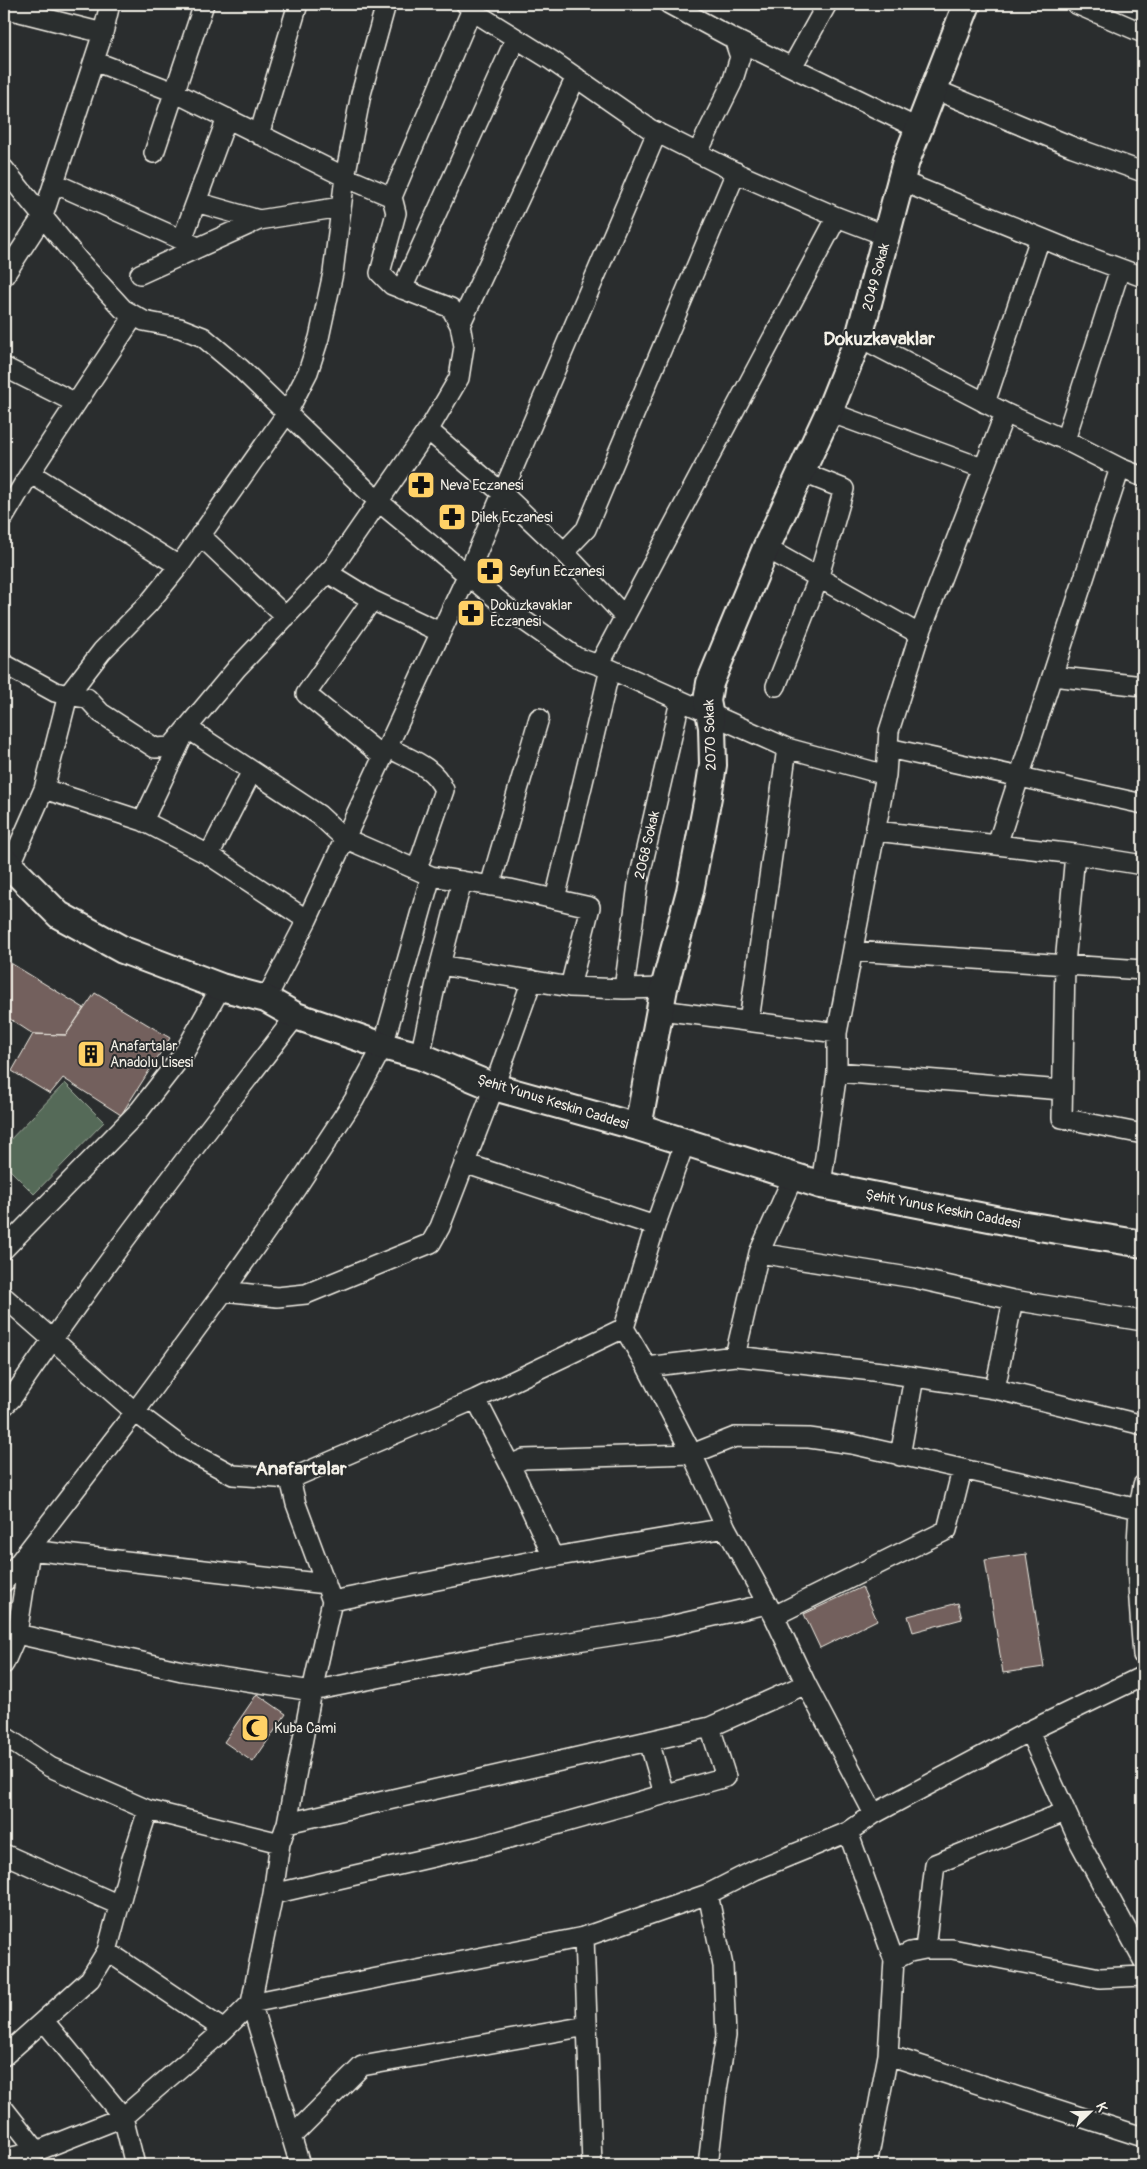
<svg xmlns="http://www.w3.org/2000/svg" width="1147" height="2169" font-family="Pangolin,sans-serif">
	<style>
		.green { fill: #556b58; stroke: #a4aea0 }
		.building { fill: #73615d; stroke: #f4f1e8 }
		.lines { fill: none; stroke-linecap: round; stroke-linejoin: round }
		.street-casing { stroke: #f4f1e8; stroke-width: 22 }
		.secondary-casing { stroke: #f4f1e8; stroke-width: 30 }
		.street { stroke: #2a2d2e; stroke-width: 19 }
		.secondary { stroke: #2a2d2e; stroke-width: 26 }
		.labels { text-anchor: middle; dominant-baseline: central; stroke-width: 4; stroke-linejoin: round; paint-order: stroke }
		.street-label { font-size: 14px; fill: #f4f1e8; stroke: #2a2d2e }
		.poi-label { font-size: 14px; fill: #f4f1e8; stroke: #2a2d2e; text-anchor: start }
		.district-label { font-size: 19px; font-weight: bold; fill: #f4f1e8; stroke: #2a2d2e }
	</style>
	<rect width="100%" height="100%" fill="#2a2d2e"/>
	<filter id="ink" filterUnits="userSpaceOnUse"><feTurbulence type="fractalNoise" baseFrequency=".02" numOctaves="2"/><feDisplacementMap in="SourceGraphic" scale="10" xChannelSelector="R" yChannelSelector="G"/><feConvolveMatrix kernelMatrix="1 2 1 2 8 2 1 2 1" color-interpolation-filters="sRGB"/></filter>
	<g filter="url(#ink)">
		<path class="green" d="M65 1083 104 1122 34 1194 4 1164V1146Z"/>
		<path class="building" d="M4 959 84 1008 66 1035 33 1034 4 1015Z
			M95 993 170 1038 121 1115 63 1078 50 1094 12 1071 33 1034 66 1035Z
			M1026 1554 1044 1667 1003 1673 985 1560Z
			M862 1587 877 1620 820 1648 804 1614Z
			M958 1603 962 1619 913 1632 908 1616Z
			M257 1694 286 1714 253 1762 224 1742Z"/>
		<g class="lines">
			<defs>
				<path id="street" d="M466 4 482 17 551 60 650 129 743 176 837 217 887 236
					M669 4 734 39 740 57 732 83 698 152
					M1076 4 1143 33
					M4 8 103 33
					M734 39 919 129
					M792 67 827 4
					M934 89 1073 147 1143 172
					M259 135 298 4
					M154 153 204 4
					M4 169 79 261 123 309 144 321 180 328 203 337 241 369 378 501 516 615 576 657 610 669 787 748 886 775
					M901 181 1078 253 1143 277
					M54 183 198 247
					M392 197 472 9
					M196 202 259 220
					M182 240 227 118
					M140 274 259 220 341 207
					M4 276 43 216 103 33 110 4
					M402 289 516 38
					M460 325 576 77
					M859 337 1005 413 1065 440 1120 468 1143 477
					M4 367 76 403
					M985 403 1040 238
					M829 412 982 468
					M428 430 502 493 564 552 625 617
					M1065 440 1120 269
					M30 473 179 566
					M4 517 30 473 134 316
					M200 535 286 617
					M766 548 919 634
					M564 552 586 529 736 172
					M328 573 372 600 440 632
					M372 600 306 694 382 756
					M4 664 55 692 68 695 102 651 148 604 179 566 287 413 308 372 319 338 333 273 345 177 361 94 386 4
					M599 665 837 217
					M1052 676 1143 686
					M776 686 818 579 844 489 801 472
					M387 747C409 759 434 766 444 790L417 869
					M888 748 1143 804
					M44 789 143 821 209 855 307 920
					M143 821 187 728 319 815 344 838 431 876 510 889 590 907 570 987
					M876 831 1075 854 1143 865
					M997 845 1120 468
					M1075 854 1065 964 1062 1118 1143 1134
					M209 855 252 771
					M10 866 44 789 68 695 87 698 101 713 155 748 171 747 237 668 333 567 432 424 459 378 464 346 460 325 451 308 392 285 380 273 396 213 392 197 345 177 174 92 94 61
					M490 886 539 718
					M555 899 610 669
					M853 951 1143 970
					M440 965 570 987 624 989 664 988
					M624 989 638 884 680 701
					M266 999 307 920 467 576 657 132
					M661 1010 837 1033
					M749 1021 787 748
					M420 1056 440 965 462 881
					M837 1072 1062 1090
					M464 1163 655 1226
					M821 1185 837 1072V1033L886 775 889 731 918 639 1005 413
					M4 1249 139 1111 184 1053 221 987
					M759 1253 914 1278 1013 1300 1143 1321
					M224 1291 277 1297 306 1294 431 1243 440 1227 494 1087 532 980
					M4 1297 135 1412 183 1448 233 1475 290 1479 476 1399 624 1328 655 1226 685 1142
					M624 1328 647 1367 692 1454 726 1528 774 1616 806 1684 874 1814
					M735 1356 759 1253 793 1177
					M647 1367 735 1356 882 1372 995 1389 1143 1425
					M995 1389 1013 1300
					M476 1399 518 1481 553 1557
					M4 1406 12 1398C101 1267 199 1141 296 1016
					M900 1456 914 1377
					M510 1465 524 1459 692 1454 735 1437 809 1438 852 1444 1143 1510
					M1143 1485C1132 1541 1139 1599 1143 1655
					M4 1582 135 1412 224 1291 295 1190 354 1100 383 1046 431 876
					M332 1601 553 1557 726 1528
					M774 1616 947 1530 962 1470
					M4 1627 17 1634 182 1671 312 1691 513 1651 661 1628 767 1604
					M4 1664 17 1634 30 1550 326 1584
					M1029 1731 1080 1843 1143 1960
					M4 1736 50 1767 148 1810 280 1843
					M649 1741 664 1794
					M287 1823 710 1727 806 1684
					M848 1832 894 1960 888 2055 867 2165
					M4 1854 119 1905
					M273 1894 481 1846 726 1777 710 1727
					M708 1894 723 1966 726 2036 717 2090 708 2165
					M584 1937 592 2165
					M925 1949 935 1864 1065 1812
					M107 1951 224 2030
					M894 1960 910 1952 925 1949H952L1100 1978 1143 1976
					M44 2021 123 2117 135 2165
					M888 2055 1143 2137
					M4 2056 90 1979 107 1951 131 1862 148 1810
					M4 2109 37 2151
					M292 2136 362 2066 587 2026
					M4 2159 37 2151 123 2117 224 2030 251 2003 273 1894 280 1843 287 1823 312 1691 332 1601 296 1504 290 1479
					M300 2165 251 2003 584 1937 708 1894 755 1870 848 1832 874 1814 1029 1731 1143 1676"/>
				<path id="secondary" d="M4 860 59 915 123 950 221 987 266 999 296 1016 383 1046 420 1056 494 1087 638 1127 821 1185 1020 1224 1143 1244
					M638 1127 664 988 690 891 708 797 713 765 712 727 707 701 710 683 766 548 829 412 859 337 906 161 967 4"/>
			</defs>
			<use href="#street" class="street-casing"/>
			<use href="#secondary" class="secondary-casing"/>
			<use href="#street" class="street"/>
			<use href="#secondary" class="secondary"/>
		</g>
	</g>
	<defs>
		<symbol id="pharmacy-square" viewBox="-11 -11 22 22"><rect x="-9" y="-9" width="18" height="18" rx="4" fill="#ffd166" stroke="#2a2d2e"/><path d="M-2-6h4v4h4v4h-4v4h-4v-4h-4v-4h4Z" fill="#111"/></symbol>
		<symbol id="building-square" viewBox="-11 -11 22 22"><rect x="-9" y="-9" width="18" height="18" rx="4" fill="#ffd166" stroke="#2a2d2e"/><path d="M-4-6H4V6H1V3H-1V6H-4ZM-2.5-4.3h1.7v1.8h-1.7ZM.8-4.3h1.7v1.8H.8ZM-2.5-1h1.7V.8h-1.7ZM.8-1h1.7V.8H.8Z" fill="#111"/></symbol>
		<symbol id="mosque-square" viewBox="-11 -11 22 22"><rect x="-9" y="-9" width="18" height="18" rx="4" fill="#ffd166" stroke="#2a2d2e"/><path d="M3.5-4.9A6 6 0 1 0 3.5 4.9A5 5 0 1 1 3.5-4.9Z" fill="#111"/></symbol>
	</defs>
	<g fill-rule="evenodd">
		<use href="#pharmacy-square" x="405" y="469" width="32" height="32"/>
		<use href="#pharmacy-square" x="436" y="501" width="32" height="32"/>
		<use href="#pharmacy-square" x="474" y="555" width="32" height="32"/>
		<use href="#pharmacy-square" x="455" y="597" width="32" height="32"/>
		<use href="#building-square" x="75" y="1038" width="32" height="32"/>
		<use href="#mosque-square" x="239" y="1712" width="32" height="32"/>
	</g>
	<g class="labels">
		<g class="street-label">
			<text transform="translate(876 277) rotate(-75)">2049 Sokak</text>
			<text transform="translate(710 735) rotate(-92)">2070 Sokak</text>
			<text transform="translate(647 845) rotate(-77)">2068 Sokak</text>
			<text transform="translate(553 1102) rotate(17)">Şehit Yunus Keskin Caddesi</text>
			<text transform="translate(943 1209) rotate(11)">Şehit Yunus Keskin Caddesi</text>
		</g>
		<g class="poi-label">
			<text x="440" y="485">Neva Eczanesi</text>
			<text x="471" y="517">Dilek Eczanesi</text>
			<text x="509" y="571">Seyfun Eczanesi</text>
			<text x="490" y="605">Dokuzkavaklar<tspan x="490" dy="16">Eczanesi</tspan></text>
			<text x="110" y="1046">Anafartalar<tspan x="110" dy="16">Anadolu Lisesi</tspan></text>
			<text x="274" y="1728">Kuba Cami</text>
		</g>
		<g class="district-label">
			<text x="879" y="339">Dokuzkavaklar</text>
			<text x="301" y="1469">Anafartalar</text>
		</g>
	</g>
	<rect width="1147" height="2169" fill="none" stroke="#2a2d2e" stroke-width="20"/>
	<rect x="10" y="10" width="1127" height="2149" fill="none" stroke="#f4f1e8" stroke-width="2" filter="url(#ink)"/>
	<g transform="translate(1090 2112) rotate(67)" stroke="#2a2d2e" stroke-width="4" paint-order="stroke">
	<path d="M0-4L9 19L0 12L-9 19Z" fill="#f4f1e8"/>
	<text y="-8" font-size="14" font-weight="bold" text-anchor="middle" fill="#f4f1e8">K</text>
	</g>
</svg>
